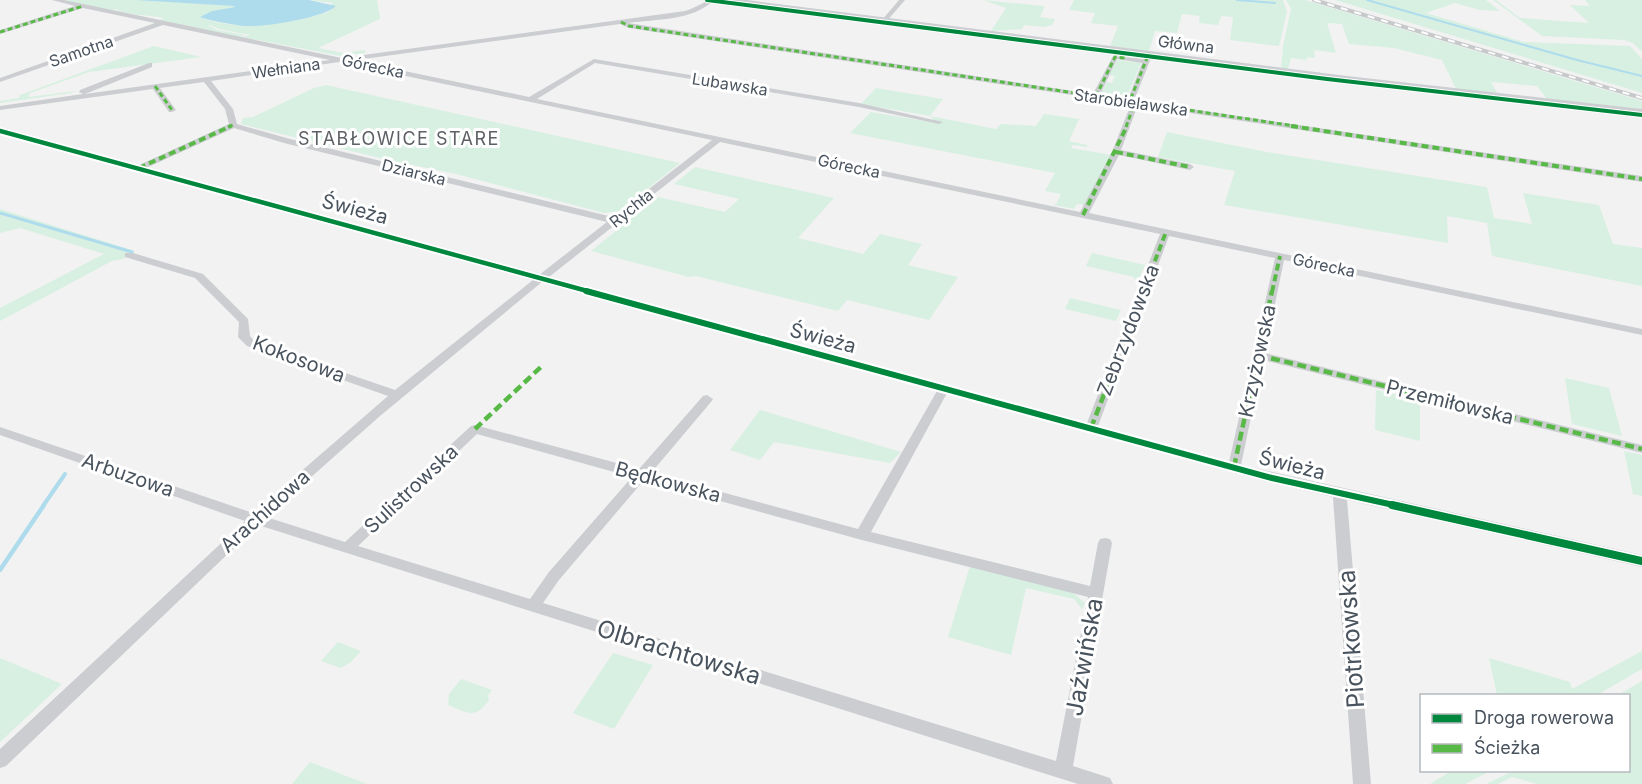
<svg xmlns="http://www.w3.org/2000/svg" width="1642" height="784" font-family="Inter,sans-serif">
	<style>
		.green { fill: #d8f0e2 }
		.water { fill: #aedcec }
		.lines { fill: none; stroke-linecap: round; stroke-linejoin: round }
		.stream-far3 { stroke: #aedcec; stroke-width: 2 }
		.stream-far2 { stroke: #aedcec; stroke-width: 3 }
		.stream-far1 { stroke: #aedcec; stroke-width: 4 }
		.stream { stroke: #aedcec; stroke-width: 4.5 }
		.street { fill: #cbcdd0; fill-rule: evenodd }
		.secondary { fill: #ccced1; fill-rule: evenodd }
		.rail-casing { stroke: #c6c8ca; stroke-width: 4 }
		.rail { stroke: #fff; stroke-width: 2; stroke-dasharray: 7; stroke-linecap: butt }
		.quiet-far2 { stroke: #58b947; stroke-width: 3; stroke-dasharray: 5 3; stroke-linecap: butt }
		.quiet-far1 { stroke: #58b947; stroke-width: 4; stroke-dasharray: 7 4; stroke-linecap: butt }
		.quiet { stroke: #58b947; stroke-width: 4.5; stroke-dasharray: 9 4.5; stroke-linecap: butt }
		.cycleway-far3-casing { stroke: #fff; stroke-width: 6 }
		.cycleway-far2-casing { stroke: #fff; stroke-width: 8 }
		.cycleway-far1-casing { stroke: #fff; stroke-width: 10 }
		.cycleway-casing { stroke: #fff; stroke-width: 11 }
		.cycleway-far3 { stroke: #00873e; stroke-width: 4 }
		.cycleway-far2 { stroke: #00873e; stroke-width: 4.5 }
		.cycleway-far1 { stroke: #00873e; stroke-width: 6 }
		.cycleway { stroke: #00873e; stroke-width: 8 }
		.labels { text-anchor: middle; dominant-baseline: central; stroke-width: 6; stroke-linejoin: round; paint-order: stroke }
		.far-street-label { font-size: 16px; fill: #49535e; stroke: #fff }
		.far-neighbourhood-label { font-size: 18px; letter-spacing: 1.5px; fill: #5d6165; stroke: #fff }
		.street-label { font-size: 20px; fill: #49535e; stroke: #fff }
		.near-street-label { font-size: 24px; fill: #49535e; stroke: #fff }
	</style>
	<rect width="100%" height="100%" fill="#f2f2f2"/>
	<path class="green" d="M63 0H152L233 6 236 7 212 11 201 17C235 32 294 24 328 12L332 3 309 0H377L380 19 318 48 343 53 365 50V53L341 56 242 37 250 35 219 29 210 25H208L217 30 245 35 240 37 159 20 164 18C148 15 132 15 116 11L120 9 110 10Z
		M983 0 1045 6 1040 17 1055 19 1052 25 1044 27 1024 25 1022 29 991 31 1006 8Z
		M1074 0H1283L1287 12 1279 46 1230 40 1233 17 1221 16 1218 25 1199 23 1200 16 1182 14 1177 33 1155 31 1149 51 1110 46 1118 26 1091 23 1095 13 1069 10Z
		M1286 0H1305L1642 101V109L1547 99 1537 86 1491 82 1498 94 1456 89 1442 60 1394 48 1349 44 1342 24 1327 23 1336 53 1314 50 1315 58 1307 57V60L1291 58 1288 69 1281 68 1283 46 1291 9Z
		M1335 0H1486L1500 11 1480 10 1455 3 1426 13 1524 42 1630 46 1642 59V93Z
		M1493 0H1496L1520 18 1589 23 1570 5 1590 6 1585 0H1642V52L1633 43 1624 40 1542 36Z
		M154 46 201 57 89 72 30 93 28 97 76 91 71 93 0 103V101L19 98 20 95Z
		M1117 60 1141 63 1126 99H1118L1119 96 1108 95 1107 97 1100 95 1107 82 1112 83 1115 76 1109 75Z
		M326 85 680 163 620 211 604 213 456 174 388 160 241 124 243 118 253 117 314 88Z
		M876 88 943 99 930 116 996 129 1001 124 1036 126 1044 114 1079 119 1069 141 1087 145V147L1073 145 1071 148 1111 155 1084 205 1077 204 1074 209 1053 205 1056 204 1061 194 1045 191 1055 173 850 133 871 112 936 123 930 116 861 104Z
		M1167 132 1267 152 1487 187 1494 218 1532 224 1523 193 1599 205 1613 244 1642 248V286L1492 256 1487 223 1447 216 1448 243 1224 205 1235 171 1158 157Z
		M695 167 834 198 798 238 863 254 880 234 922 244 908 265 958 277 929 320 847 300 838 311 696 276 689 277 591 251 658 197 725 212 739 199 674 184Z
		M0 209 135 251 123 259 112 261 0 321V308L104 254 20 228 0 233Z
		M1092 253 1145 265 1139 279H1134V277L1086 266Z
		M1070 298 1121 310 1116 321 1065 309Z
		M1565 378 1609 388 1622 436 1572 424Z
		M1376 390 1420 400V441L1375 430Z
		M760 410 901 452 890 463 774 442 760 460 730 450Z
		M1624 451 1642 455V496L1633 494Z
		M970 566 1072 592 1085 603 1082 609 1074 599 1026 588 1011 655 948 637Z
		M338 642 361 651 351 662 341 668 321 661Z
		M1642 651V669L1597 695H1497L1489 658 1570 682 1572 689Z
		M613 653 653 665 614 729 573 713Z
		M0 658 62 684 0 742Z
		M461 679 492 690 488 695 489 700C475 720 468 713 448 705L449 694Z
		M1642 681V784H1537L1512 777 1498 784H1486L1513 771 1628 770V696L1618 695Z
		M310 762 367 784H292Z
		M1453 770H1490V771L1465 784H1430Z"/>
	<path class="water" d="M136 0H309L336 6C324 18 265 27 246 26 239 26 207 20 200 17L212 11 235 7 233 6Z"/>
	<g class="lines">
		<path class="stream-far3" d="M1237 0 1275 3
			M1367 0 1577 60 1642 76"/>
		<path class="stream-far2" d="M0 213 132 252"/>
		<path class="stream-far1" d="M43 506 65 474"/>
		<path class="stream" d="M0 570 44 505"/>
		<path class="street" d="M52 0H64L529 97 594 59 859 103 943 122 939 124 859 107 595 63 537 99 1080 212 1112 152 1131 104 629 28 620 24 356 60 352 58 356 56 685 11C696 8 705 0 714 0 693 21 656 19 628 23L1093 94 1113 56 1143 59 1147 52 1149 51 1153 53 1135 98 1138 101 1642 176V182L1138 105 1121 150 1190 164 1194 167 1190 170 1119 155 1089 213 1642 329V335L1284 260 1265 353 1642 445V453L1263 360 1241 465 1642 555V567L1347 500 1371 784H1353L1333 497 1272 483 947 393 871 532 1090 586 1098 543 1100 539 1105 538 1110 539 1112 543 1073 766 1110 778 1113 784H1078L258 525 6 766 0 768V749L245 521 0 435V427L253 513 388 396 247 346 238 337 239 322 195 278 125 257V253H133L203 274 248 319 250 336 255 342 395 390 533 280 0 134V129L137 166 229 124 225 109 204 82 160 88 176 110 172 112H169L153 89 0 110V106L83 94 79 92 80 90 149 63H152V67L85 94 330 60 163 25 0 82V78L155 23 83 8 0 34V30L75 6ZM1117 59 1142 63 1128 99 1100 95ZM339 62 712 140 613 217 290 139 237 124 233 109 211 81ZM234 128 284 143 607 222 539 275 146 168ZM720 142 1160 234 1087 423 549 277ZM1169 236 1275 258 1229 462 1098 426ZM542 282 937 391 858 529 651 473 711 402 713 399 707 395 703 396 639 469 475 425 471 426 345 542 266 517 380 416ZM477 434 632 477 549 572 530 599 358 546ZM644 480 862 540 1088 597 1056 761 543 603 559 580Z
			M899 0H905L886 22H882V20Z"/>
		<path class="secondary" d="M723 0H747L1347 76 1642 109V115L1347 82 727 3Z"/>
		<defs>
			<path id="rail" d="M1314 0 1642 98"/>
		</defs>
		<use href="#rail" class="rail-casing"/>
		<use href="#rail" class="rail"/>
		<path class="quiet-far2" d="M621 22 629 26 1301 127
			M0 32 83 6
			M155 86 172 110
			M1096 96 1115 57 1125 58
			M228 127 233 125
			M1126 127 1135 102 1131 98 1149 53"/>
		<path class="quiet-far1" d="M1291 126 1642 179
			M1116 152 1190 167
			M139 168 231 126
			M1083 215 1127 126
			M1143 292 1166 232
			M1272 292 1280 256"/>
		<path class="quiet" d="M1258 355 1642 449
			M1091 428 1144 291
			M475 429 543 365
			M1234 467 1272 291"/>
		<defs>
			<path id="cycleway-far3" d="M707 0 1327 79 1642 115"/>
			<path id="cycleway-far2" d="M0 131 591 292"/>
			<path id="cycleway-far1" d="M586 291 1272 478 1398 506"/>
			<path id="cycleway" d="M1392 505 1642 561"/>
		</defs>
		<use href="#cycleway-far3" class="cycleway-far3-casing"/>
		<use href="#cycleway-far2" class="cycleway-far2-casing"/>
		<use href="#cycleway-far1" class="cycleway-far1-casing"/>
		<use href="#cycleway" class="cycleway-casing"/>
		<use href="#cycleway-far3" class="cycleway-far3"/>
		<use href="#cycleway-far2" class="cycleway-far2"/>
		<use href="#cycleway-far1" class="cycleway-far1"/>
		<use href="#cycleway" class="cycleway"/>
	</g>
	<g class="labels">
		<g class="far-street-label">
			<text transform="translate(1186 44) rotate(7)">Główna</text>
			<text transform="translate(81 51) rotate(-19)">Samotna</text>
			<text transform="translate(373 66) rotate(12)">Górecka</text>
			<text transform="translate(286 68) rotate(-8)">Wełniana</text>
			<text transform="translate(730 84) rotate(9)">Lubawska</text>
			<text transform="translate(1131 102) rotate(8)">Starobielawska</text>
			<text transform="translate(849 166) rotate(12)">Górecka</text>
			<text transform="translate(414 172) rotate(14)">Dziarska</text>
			<text transform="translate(631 208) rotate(-39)">Rychła</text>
			<text transform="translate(1324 265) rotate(12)">Górecka</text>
		</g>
		<g class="far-neighbourhood-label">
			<text x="399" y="138">STABŁOWICE STARE</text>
		</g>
		<g class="street-label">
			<text transform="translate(355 209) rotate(15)">Świeża</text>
			<text transform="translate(1128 330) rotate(-69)">Zebrzydowska</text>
			<text transform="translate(823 338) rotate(15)">Świeża</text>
			<text transform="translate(299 359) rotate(21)">Kokosowa</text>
			<text transform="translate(1257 361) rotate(-78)">Krzyżowska</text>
			<text transform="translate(1450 402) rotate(14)">Przemiłowska</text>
			<text transform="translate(1292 465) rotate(14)">Świeża</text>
			<text transform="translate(128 475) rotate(19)">Arbuzowa</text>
			<text transform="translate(668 482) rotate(15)">Będkowska</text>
			<text transform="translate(411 489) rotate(-43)">Sulistrowska</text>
			<text transform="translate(265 511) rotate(-42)">Arachidowa</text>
		</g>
		<g class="near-street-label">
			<text transform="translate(1351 639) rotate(-94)">Piotrkowska</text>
			<text transform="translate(679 652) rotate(17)">Olbrachtowska</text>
			<text transform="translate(1084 657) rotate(-80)">Jaźwińska</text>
		</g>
	</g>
	<rect x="1420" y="694" width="210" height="78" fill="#ffffff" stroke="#b6babf" stroke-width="1.5"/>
	<rect x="1432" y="714" width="30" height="9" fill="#00873e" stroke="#b6babf" stroke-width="1.5"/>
	<text x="1474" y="724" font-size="18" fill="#49535e">Droga rowerowa</text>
	<rect x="1432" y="744" width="30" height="9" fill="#58b947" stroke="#b6babf" stroke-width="1.5"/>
	<text x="1474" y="754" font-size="18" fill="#49535e">Ścieżka</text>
</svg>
